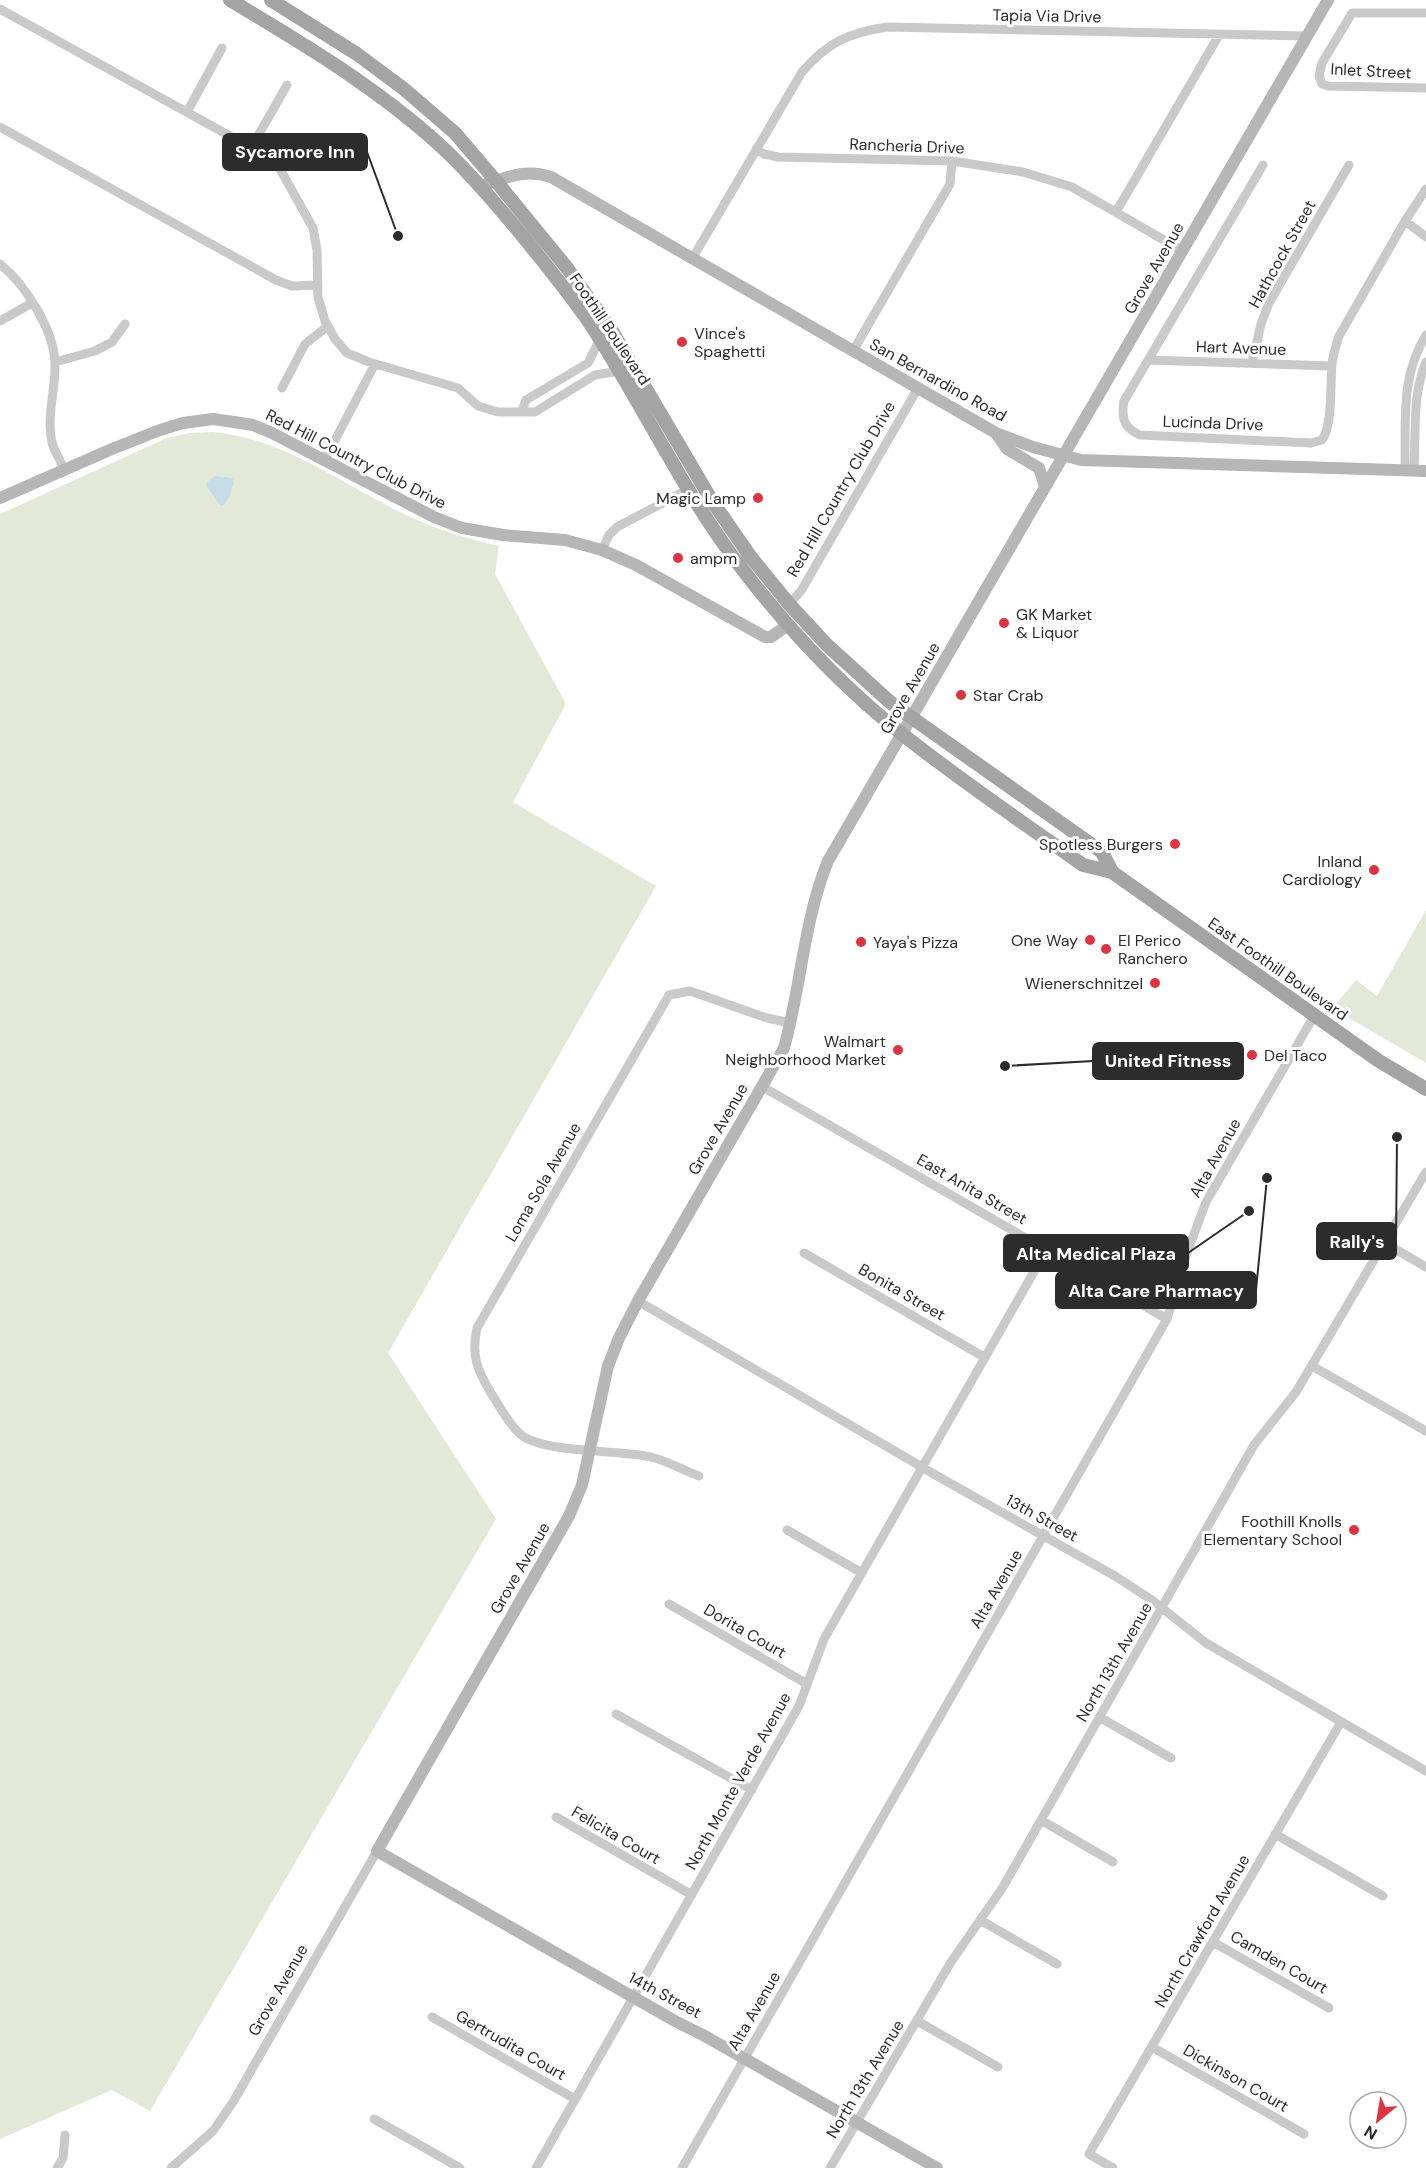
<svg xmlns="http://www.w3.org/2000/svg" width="1426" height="2168" font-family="'DM Sans',sans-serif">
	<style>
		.green { fill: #e2e9d9 }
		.water { fill: #c6dce9 }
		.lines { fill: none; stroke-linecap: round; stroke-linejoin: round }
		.street { stroke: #c9c9c9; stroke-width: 9 }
		.secondary { stroke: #b6b6b6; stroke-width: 12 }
		.primary { stroke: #a4a4a4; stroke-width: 14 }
		.poi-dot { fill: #de3341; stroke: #fff; stroke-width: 2 }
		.labels { text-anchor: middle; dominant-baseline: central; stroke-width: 6; stroke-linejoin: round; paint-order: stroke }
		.street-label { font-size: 16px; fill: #2c2c2c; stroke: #fff }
		.poi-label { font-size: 16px; fill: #2c2c2c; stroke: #fff; text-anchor: start }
		.leader { fill: none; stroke: #2c2c2c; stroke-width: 2 }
		.callout-dot { fill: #2c2c2c; stroke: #fff; stroke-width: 2 }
		.callout { fill: #2c2c2c; stroke: #2c2c2c; stroke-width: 2 }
		.callout-label { font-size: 18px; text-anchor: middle; font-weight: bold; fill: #fff }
	</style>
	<rect width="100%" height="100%" fill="#fff"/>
	<path class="green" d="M213 432C282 438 339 482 400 512 432 528 464 538 499 546L495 574 566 704 513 802 656 886 388 1353 496 1519 150 2111 112 2090 0 2139V514L167 438 189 433Z
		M1426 910V1063L1349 1018 1336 1004 1356 980 1377 996Z"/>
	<path class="water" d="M215 476 232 478 234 482 229 498 223 506 220 505 206 486 207 482Z"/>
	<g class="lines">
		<path class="street" d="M0 9 266 156 280 169 313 228 317 250 318 297 325 321 335 339 347 353 369 362 458 388 478 406 498 412H535L595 375 620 371
			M1426 13H1352L1322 63 1319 76 1322 84 1328 86 1426 88
			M187 112 222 48
			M0 127 276 280 292 286 318 285
			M251 148 287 85
			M756 149 764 154 778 157 952 161 1023 172 1072 187 1183 251
			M1263 165 1124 401C1121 419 1124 428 1140 435L1311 443 1322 440C1333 425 1330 384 1332 364 1333 354 1336 346 1339 336L1405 221 1426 189
			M1116 212 1219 35
			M1405 221 1426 237
			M692 259 802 72C828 42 848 33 887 27L1306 36
			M0 264C25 284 54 330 55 363 56 390 45 419 53 446 56 454 62 463 65 471
			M0 321 32 303
			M853 351 950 184 952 161
			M1148 360 1332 366
			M55 362 95 351 112 342 125 324
			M1252 363 1261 324 1269 303 1349 165
			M282 388 305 344 328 326
			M522 411 526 400 588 363 600 339
			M325 459 375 364
			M1405 470C1406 423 1400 377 1426 335
			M1414 470C1416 435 1412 394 1426 362
			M602 550 609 535 617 527 691 488
			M789 604 801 591 918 388
			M761 1086 1167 1319
			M1385 1243 1426 1267
			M804 1253 984 1357
			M638 1301 939 1477 1115 1576 1152 1600 1206 1643 1426 1771
			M1312 1366 1426 1431
			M699 1476C683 1470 667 1461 651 1457 618 1449 544 1454 520 1434 508 1423 500 1407 491 1393 477 1370 471 1355 477 1328L669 995 690 991 767 1018 791 1023
			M787 1530 862 1573
			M669 1604 807 1684
			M616 1714 752 1790
			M1099 1717 1171 1758
			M556 1817 692 1895
			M1041 1820 1113 1862
			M1275 1834 1383 1896
			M980 1920 1057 1964
			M1213 1942 1329 2008
			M432 2017 575 2099
			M917 2021 998 2067
			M1152 2047 1304 2134
			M374 2119 460 2168
			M57 2168 63 2158 65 2135
			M171 2168 213 2131 233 2102 377 1851
			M536 2168 799 1706 824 1639 1047 1249
			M682 2168 1167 1319 1187 1253 1206 1202 1314 1016
			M830 2168 951 1962 1003 1887 1254 1445 1296 1392 1426 1172
			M1113 2168 1089 2154 1341 1722"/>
		<path class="secondary" d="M480 186C505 178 525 168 551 177L996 433 1033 447 1081 460 1426 471
			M996 433 1007 449 1039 468 1045 486
			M0 498 112 449 160 430 183 423 213 419 234 422 253 425 272 433 434 517 462 528 503 535 565 540 602 550 636 565 765 637H771L788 625
			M937 2168 703 2035 675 2021 377 1851 569 1516 582 1485 608 1366 619 1338 638 1301 784 1048C801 987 804 919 828 861L1328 0"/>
		<path class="primary" d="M230 0C304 44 379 89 443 148 476 179 505 214 534 250 554 275 575 301 593 328 645 408 685 496 743 570 789 630 843 687 902 734 960 780 1022 822 1083 865L1112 872 1379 1061 1426 1089
			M271 0 357 54 404 89 455 133 496 181 567 268 609 326 712 501 750 556 789 604 827 645 891 703 1102 852 1112 872"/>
	</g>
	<g class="poi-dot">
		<circle cx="682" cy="342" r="6"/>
		<circle cx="758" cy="498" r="6"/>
		<circle cx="678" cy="558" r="6"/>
		<circle cx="1004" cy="623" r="6"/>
		<circle cx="961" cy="695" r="6"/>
		<circle cx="1175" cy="844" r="6"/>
		<circle cx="1374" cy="870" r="6"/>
		<circle cx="1090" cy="940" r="6"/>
		<circle cx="861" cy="942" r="6"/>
		<circle cx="1106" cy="949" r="6"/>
		<circle cx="1155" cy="983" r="6"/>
		<circle cx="898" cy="1050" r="6"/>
		<circle cx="1252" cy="1055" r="6"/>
		<circle cx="1354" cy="1530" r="6"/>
	</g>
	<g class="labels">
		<g class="street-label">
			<text transform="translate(1047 16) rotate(1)">Tapia Via Drive</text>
			<text transform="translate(1371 71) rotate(3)">Inlet Street</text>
			<text transform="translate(907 146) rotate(2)">Rancheria Drive</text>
			<text transform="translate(1282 254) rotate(-61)">Hathcock Street</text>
			<text transform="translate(1154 268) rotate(-60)">Grove Avenue</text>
			<text transform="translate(610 329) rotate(56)">Foothill Boulevard</text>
			<text transform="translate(1241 348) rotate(2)">Hart Avenue</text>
			<text transform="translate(938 380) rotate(29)">San Bernardino Road</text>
			<text transform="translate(1213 423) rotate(2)">Lucinda Drive</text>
			<text transform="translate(356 459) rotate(27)">Red Hill Country Club Drive</text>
			<text transform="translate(841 489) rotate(-60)">Red Hill Country Club Drive</text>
			<text transform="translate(910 688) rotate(-60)">Grove Avenue</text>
			<text transform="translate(1278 969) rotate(35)">East Foothill Boulevard</text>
			<text transform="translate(718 1129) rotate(-60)">Grove Avenue</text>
			<text transform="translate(1215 1158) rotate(-61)">Alta Avenue</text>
			<text transform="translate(543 1182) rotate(-60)">Loma Sola Avenue</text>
			<text transform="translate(972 1189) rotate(30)">East Anita Street</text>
			<text transform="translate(902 1292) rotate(30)">Bonita Street</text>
			<text transform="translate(1042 1518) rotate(29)">13th Street</text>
			<text transform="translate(520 1568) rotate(-60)">Grove Avenue</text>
			<text transform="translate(996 1589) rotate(-60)">Alta Avenue</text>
			<text transform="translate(745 1631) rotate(30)">Dorita Court</text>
			<text transform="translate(1114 1662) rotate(-60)">North 13th Avenue</text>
			<text transform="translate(738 1781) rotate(-61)">North Monte Verde Avenue</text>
			<text transform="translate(616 1835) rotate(30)">Felicita Court</text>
			<text transform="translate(1202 1931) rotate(-60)">North Crawford Avenue</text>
			<text transform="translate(1279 1962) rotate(30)">Camden Court</text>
			<text transform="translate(278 1990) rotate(-60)">Grove Avenue</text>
			<text transform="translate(665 1995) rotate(28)">14th Street</text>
			<text transform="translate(754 2011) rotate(-60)">Alta Avenue</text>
			<text transform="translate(511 2045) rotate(30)">Gertrudita Court</text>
			<text transform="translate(1236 2078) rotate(30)">Dickinson Court</text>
			<text transform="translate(865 2079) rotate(-59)">North 13th Avenue</text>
		</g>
		<g class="poi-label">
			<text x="694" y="333">Vince's<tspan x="694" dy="18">Spaghetti</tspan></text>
			<text x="746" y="498" text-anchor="end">Magic Lamp</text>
			<text x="690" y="558">ampm</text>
			<text x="1016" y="614">GK Market<tspan x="1016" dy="18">&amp; Liquor</tspan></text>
			<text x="973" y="695">Star Crab</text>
			<text x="1163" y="844" text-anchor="end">Spotless Burgers</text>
			<text x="1362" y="861" text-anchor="end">Inland<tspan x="1362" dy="18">Cardiology</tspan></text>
			<text x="1078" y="940" text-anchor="end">One Way</text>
			<text x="1118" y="940">El Perico<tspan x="1118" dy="18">Ranchero</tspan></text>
			<text x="873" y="942">Yaya's Pizza</text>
			<text x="1143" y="983" text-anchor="end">Wienerschnitzel</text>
			<text x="886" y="1041" text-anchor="end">Walmart<tspan x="886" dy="18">Neighborhood Market</tspan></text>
			<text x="1264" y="1055">Del Taco</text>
			<text x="1342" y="1521" text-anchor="end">Foothill Knolls<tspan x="1342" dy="18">Elementary School</tspan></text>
		</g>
	</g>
	<path class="leader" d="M398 236L367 152M1005 1066L1093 1061M1397 1137L1396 1241M1249 1211L1188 1253M1267 1178L1256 1290"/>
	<g class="callout-dot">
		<circle cx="398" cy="236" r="6"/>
		<circle cx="1005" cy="1066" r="6"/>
		<circle cx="1397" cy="1137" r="6"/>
		<circle cx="1249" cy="1211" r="6"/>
		<circle cx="1267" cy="1178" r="6"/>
	</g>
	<g class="callout">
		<rect x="223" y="134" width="144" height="36" rx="6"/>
		<rect x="1093" y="1043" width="150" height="36" rx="6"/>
		<rect x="1317" y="1223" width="79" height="36" rx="6"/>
		<rect x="1004" y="1235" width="184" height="36" rx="6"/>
		<rect x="1056" y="1272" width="200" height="36" rx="6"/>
	</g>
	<g class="callout-label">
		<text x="295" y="158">Sycamore Inn</text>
		<text x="1168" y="1067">United Fitness</text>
		<text x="1357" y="1248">Rally's</text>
		<text x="1096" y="1260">Alta Medical Plaza</text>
		<text x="1156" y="1297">Alta Care Pharmacy</text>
	</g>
	<g transform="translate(1378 2120) rotate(210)"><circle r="28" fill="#ffffff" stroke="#ababab" stroke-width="1.5"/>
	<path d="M0-4.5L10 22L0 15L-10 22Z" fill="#de3341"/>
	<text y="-9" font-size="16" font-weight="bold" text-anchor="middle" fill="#2c2c2c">N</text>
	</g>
</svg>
